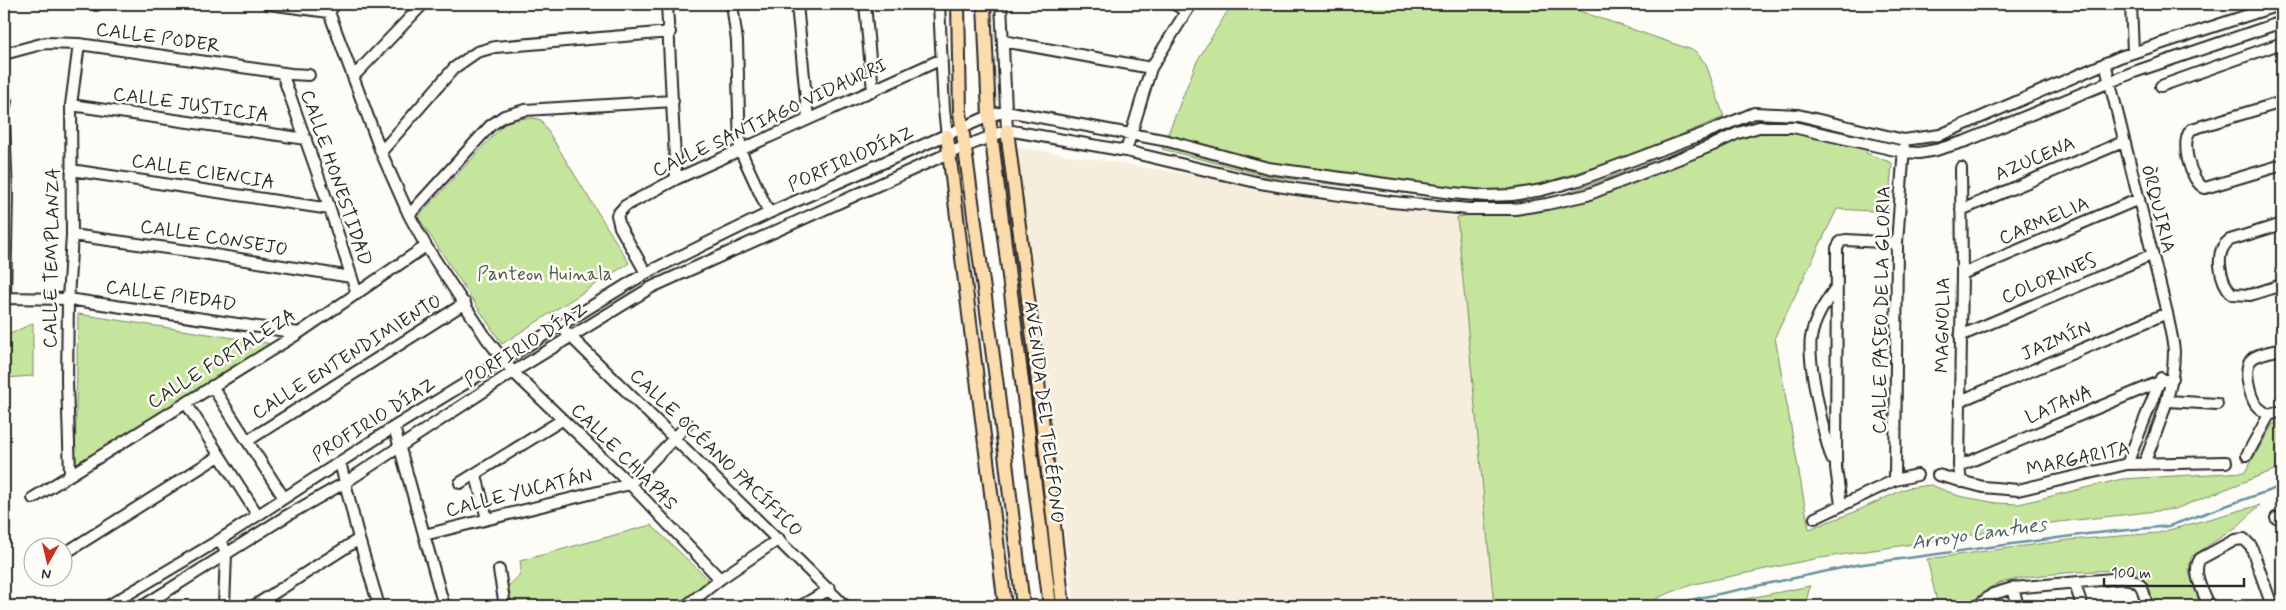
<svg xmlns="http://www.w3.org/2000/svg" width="2286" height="610" font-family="Mynerve,sans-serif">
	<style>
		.built { fill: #f6eedc }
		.green { fill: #c5e59d; stroke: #788864 }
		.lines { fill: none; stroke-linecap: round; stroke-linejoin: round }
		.stream { stroke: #65919e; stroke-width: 2.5 }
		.minor-casing { stroke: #2b2b2b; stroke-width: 14 }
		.major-casing { stroke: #2b2b2b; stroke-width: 16 }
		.minor { stroke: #fdfcf7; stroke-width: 10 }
		.major { stroke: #fcdcac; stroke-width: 12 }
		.labels { text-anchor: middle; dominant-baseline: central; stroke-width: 5; stroke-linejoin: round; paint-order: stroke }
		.street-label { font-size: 19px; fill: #2b2b2b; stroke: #fdfcf7 }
		.park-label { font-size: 19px; fill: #525a48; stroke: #fdfcf7 }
		.water-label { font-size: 20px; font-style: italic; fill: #485e65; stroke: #fdfcf7 }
	</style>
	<rect width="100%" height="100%" fill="#fdfcf7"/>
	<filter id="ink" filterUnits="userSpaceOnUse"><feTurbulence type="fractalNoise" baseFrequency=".02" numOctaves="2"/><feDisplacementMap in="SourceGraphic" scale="10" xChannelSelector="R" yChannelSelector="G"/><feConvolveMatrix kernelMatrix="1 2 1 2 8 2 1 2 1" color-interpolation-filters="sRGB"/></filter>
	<g filter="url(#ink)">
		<path class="built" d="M1011 146 1457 217 1494 606H1075Z"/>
		<path class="green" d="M1232 4H1559L1695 51 1706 64 1724 117 1624 158 1515 192 1451 199 1266 176 1162 149 1197 61Z
			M534 118 541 120 629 263 502 344 418 217 504 124 514 119Z
			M1751 125 1869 144 1866 153 1892 163 1888 212 1837 209 1775 337 1809 529 1852 513 1907 488 1931 485 1959 496 1996 503 2019 504 2122 479 2245 472 2273 424 2282 422V467L2175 509 2050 523 1814 559 1694 584 1664 595 1642 606H1494L1457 217 1532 206Z
			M78 314 273 344 75 468Z
			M33 323V376L4 378V337Z
			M2260 505 2238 526 2191 557 2189 572 2201 606H2154C2148 587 2148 579 2130 569 2091 572 2041 572 2004 582 1991 585 1977 595 1970 606H1938L1927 559 2069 540 2158 533Z
			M651 525 709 580 678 606H512L508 586C518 577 523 575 520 561Z
			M1810 586 1805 606H1710Z"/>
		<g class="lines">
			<path class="stream" d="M1678 606 1690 600 1856 565 2087 534 2169 526 2282 486"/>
			<defs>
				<path id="minor" d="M268 4 329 12 335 4
					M326 4 381 152 409 215 426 246 487 339 513 372 630 484 720 579
					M667 4 676 179
					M732 4 737 41 740 150 769 213
					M797 4 808 119
					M865 4 873 91
					M939 4 944 110 947 136
					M1001 4 1007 130
					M1175 4 1185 11
					M2131 4 2133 52
					M96 5V4
					M1003 41 1151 68
					M4 54 45 43 79 44 291 74 309 75
					M2105 63 2167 313C2169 325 2173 339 2174 351 2174 392 2158 427 2144 464
					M282 73 330 209 357 294
					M353 77 423 4
					M2161 86 2282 43
					M2282 102 2192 129C2179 139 2190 182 2205 188L2282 165
					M71 105 306 139
					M4 112 6 101
					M4 120 7 195 5 298
					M1126 151 1151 68 1191 4
					M381 152 454 68 477 52 495 47 670 32
					M1961 168 1962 274 1959 466 1961 482
					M71 170 330 209
					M1961 210 2123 142
					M409 215 490 126 504 116 525 110 673 101
					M2282 224 2230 240C2213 251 2220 281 2232 294L2250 295 2282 285
					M72 235 196 252 351 277
					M646 273 620 227 617 215 625 206 676 179 942 59
					M1962 274 2139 199
					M4 298 68 299 299 333
					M566 332 845 606
					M1960 336 2151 255
					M212 386 284 498
					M1960 401 2167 313
					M2168 401 2217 404
					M186 403 257 514
					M2269 415C2264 412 2260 410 2256 405 2250 396 2242 368 2252 359 2258 353 2274 351 2282 349
					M394 427 444 606
					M247 441 465 303
					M2247 455 2269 415 2282 411
					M1832 459C1824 436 1807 360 1811 338 1814 319 1825 303 1836 287
					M340 462 359 539 379 606
					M2127 464 2161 378
					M1959 466 2159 382 2173 378
					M70 474 67 381 68 299 72 235 71 105 79 44
					M476 475 487 519
					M1938 475 1983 487 2018 490 2127 464 2226 462
					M1895 480 1897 243 1904 147
					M460 483 562 420
					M33 498 299 333 426 246
					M1841 505 1836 468 1837 248 1841 241 1846 240 1897 243
					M1815 518 1895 480 1917 475
					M2276 518 2282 519
					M424 535 630 484 688 424
					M221 539 226 554 224 606
					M62 555 219 456
					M499 570 505 606
					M2075 584 2082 606
					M2013 588 2018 606
					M108 606 221 539 394 427 646 273 769 213 989 116 1006 111 1168 141 1268 168 1452 193 1486 196 1512 195 1542 190 1579 180 1708 132 1754 113 1798 115 1904 140 1940 135 2120 57 2282 4
					M143 606 288 515 346 482 513 372 652 287 949 153 1007 130 1126 151 1260 183 1296 189 1392 202 1469 209H1515L1547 204 1587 195 1713 145 1738 133 1759 127H1793L1904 152 1919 153 1936 150 1966 141 2134 72 2282 22
					M254 606 359 539
					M686 606 720 579 779 539
					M801 606 830 589
					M1978 606 1993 594 2013 588 2123 578C2143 580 2143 589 2147 606
					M2209 606C2204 593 2191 572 2200 559L2235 540 2244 539 2251 546 2272 606"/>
				<path id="major" d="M958 4 960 112 997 386 1023 606
					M984 4 989 116 1050 606
					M1007 130 1034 346 1063 606
					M947 136 1005 606"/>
			</defs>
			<use href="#minor" class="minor-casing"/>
			<use href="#major" class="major-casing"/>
			<use href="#minor" class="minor"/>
			<use href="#major" class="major"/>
		</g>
	</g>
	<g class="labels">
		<g class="street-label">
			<text transform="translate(158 38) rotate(8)">CALLE PODER</text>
			<text transform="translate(191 105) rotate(8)">CALLE JUSTICIA</text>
			<text transform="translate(770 118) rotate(-25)">CALLE SANTIAGO VIDAURRI</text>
			<text transform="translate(851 159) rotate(-24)">PORFIRIODÍAZ</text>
			<text transform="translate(2035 159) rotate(-23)">AZUCENA</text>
			<text transform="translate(203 172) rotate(9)">CALLE CIENCIA</text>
			<text transform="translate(336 178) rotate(71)">CALLE HONESTIDAD</text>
			<text transform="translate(2158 209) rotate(76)">ÒRQUIRIA</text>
			<text transform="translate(2044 221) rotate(-23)">CARMELIA</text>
			<text transform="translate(214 238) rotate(9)">CALLE CONSEJO</text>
			<text transform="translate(52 258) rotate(-89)">CALLE TEMPLANZA</text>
			<text transform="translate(2049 279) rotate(-23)">COLORINES</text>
			<text transform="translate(171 296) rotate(8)">CALLE PIEDAD</text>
			<text transform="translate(1882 310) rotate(-89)">CALLE PASEO DE LA GLORIA</text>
			<text transform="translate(1943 325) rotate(-89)">MAGNOLIA</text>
			<text transform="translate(2056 341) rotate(-23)">JAZMÍN</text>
			<text transform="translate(526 345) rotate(-32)">PORFIRIO DÍAZ</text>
			<text transform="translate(347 357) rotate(-32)">CALLE ENTENDIMIENTO</text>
			<text transform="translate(222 359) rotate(-32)">CALLE FORTALEZA</text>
			<text transform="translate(2059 405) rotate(-23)">LATANA</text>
			<text transform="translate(1044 412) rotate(83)">AVENIDA DEL TELÉFONO</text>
			<text transform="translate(374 420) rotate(-32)">PROFIRIO DÍAZ</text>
			<text transform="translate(716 453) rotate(44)">CALLE OCÉANO PACÍFICO</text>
			<text transform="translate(624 457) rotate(45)">CALLE CHIAPAS</text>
			<text transform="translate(2078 459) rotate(-12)">MARGARITA</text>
			<text transform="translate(519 493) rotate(-14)">CALLE YUCATÁN</text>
		</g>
		<g class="park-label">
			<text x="545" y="274">Panteon Huinala</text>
		</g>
		<g class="water-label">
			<text transform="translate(1979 534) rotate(-8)">Arroyo Cantues</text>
		</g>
	</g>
	<rect width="2286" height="610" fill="none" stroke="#fdfcf7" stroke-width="20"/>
	<rect x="10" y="10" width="2266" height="590" fill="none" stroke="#2b2b2b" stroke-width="2" filter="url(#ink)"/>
	<g transform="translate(48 562) rotate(188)"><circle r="24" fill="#fdfcf7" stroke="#a9a8a5"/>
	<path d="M0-4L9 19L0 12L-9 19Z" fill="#c8321e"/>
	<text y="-8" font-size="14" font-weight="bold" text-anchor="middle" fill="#2b2b2b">N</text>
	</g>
	<path d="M2104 578v8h140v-8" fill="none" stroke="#2b2b2b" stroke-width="2.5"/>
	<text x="2111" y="578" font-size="15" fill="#2b2b2b" stroke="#fdfcf7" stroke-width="4" paint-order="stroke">100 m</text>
</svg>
